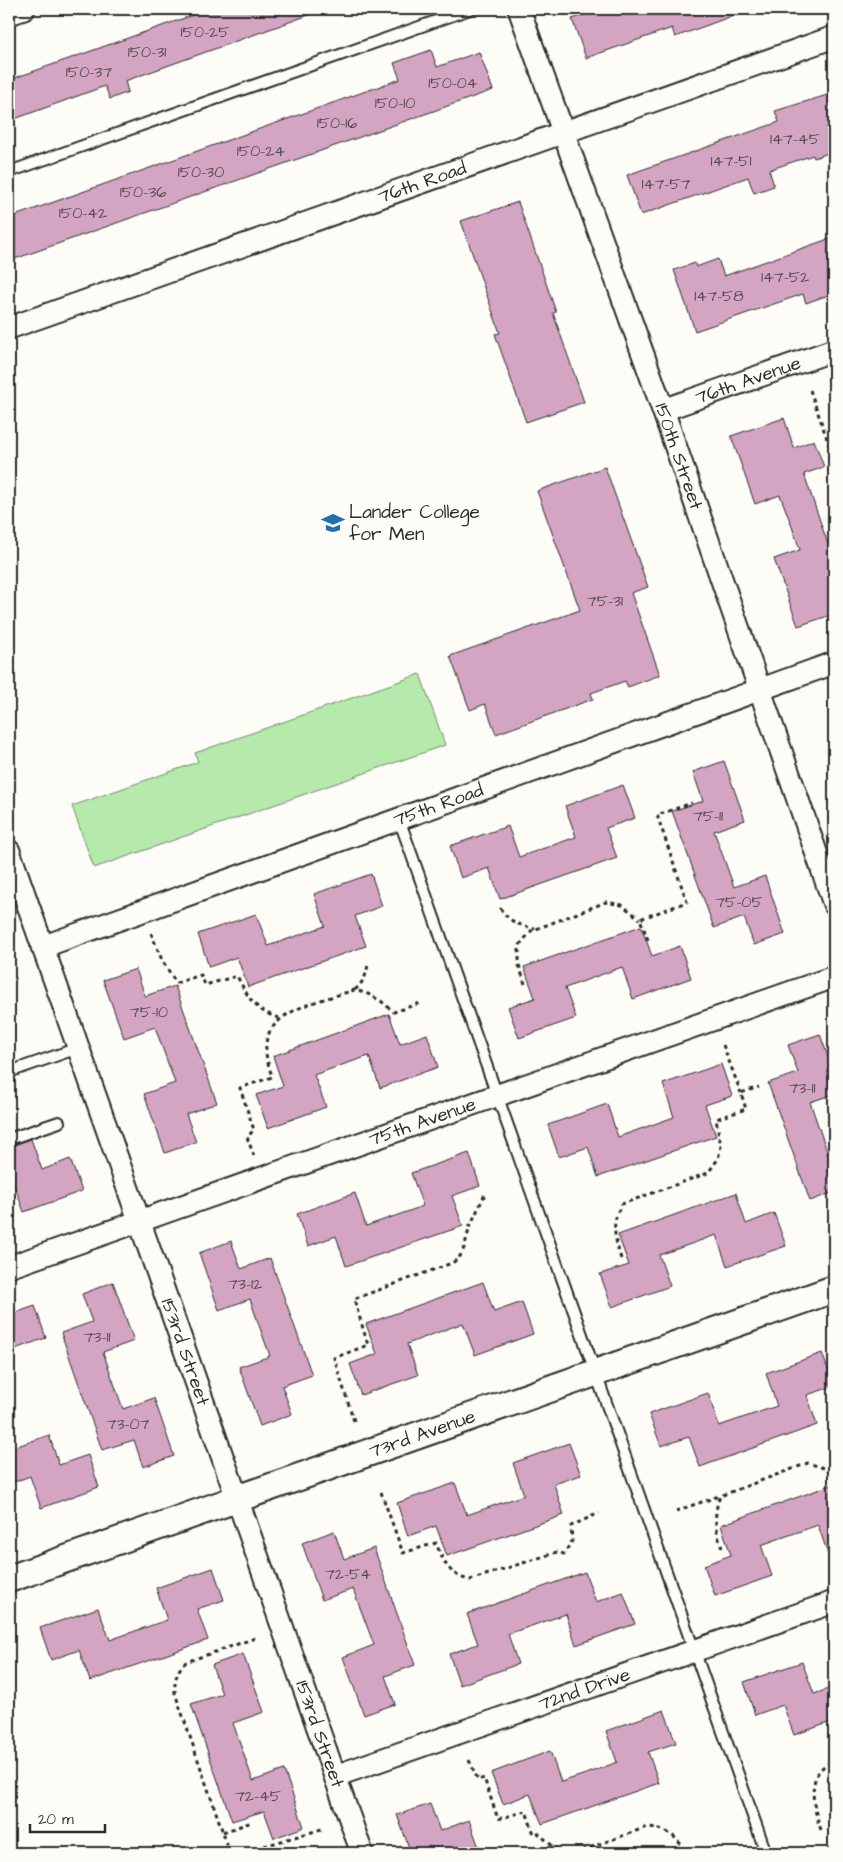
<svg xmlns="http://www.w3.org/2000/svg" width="843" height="1862" font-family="'Architects Daughter',sans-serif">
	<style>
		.pitch { fill: #b6eaac; stroke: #708a6c }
		.building { fill: #d4a4c3; stroke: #2b2b2b }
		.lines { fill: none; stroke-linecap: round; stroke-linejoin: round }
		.service-casing { stroke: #2b2b2b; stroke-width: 14 }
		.minor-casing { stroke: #2b2b2b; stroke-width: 25 }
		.tertiary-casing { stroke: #2b2b2b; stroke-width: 30 }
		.path { stroke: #2b2b2b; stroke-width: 3; stroke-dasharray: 4 4; stroke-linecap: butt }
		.service { stroke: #fdfcf7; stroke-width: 10 }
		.minor { stroke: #fdfcf7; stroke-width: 21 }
		.tertiary { stroke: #fdfcf7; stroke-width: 26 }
		.labels { text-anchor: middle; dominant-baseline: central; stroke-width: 4; stroke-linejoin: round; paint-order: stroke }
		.number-label { font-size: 16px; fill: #554951 }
		.street-label { font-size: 19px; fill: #2b2b2b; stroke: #fdfcf7 }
		.poi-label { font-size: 19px; fill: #2b2b2b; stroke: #fdfcf7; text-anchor: start }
	</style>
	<rect width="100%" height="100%" fill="#fdfcf7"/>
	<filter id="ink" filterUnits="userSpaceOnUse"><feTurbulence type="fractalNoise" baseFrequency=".02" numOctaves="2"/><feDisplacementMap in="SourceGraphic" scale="10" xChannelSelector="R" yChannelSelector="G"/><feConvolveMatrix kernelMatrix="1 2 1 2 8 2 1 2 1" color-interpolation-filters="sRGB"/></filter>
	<g filter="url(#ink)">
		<path class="pitch" d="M420 674 445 745 94 868 72 806 198 762 195 753Z"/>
		<path class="building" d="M210 9H319L320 11 125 81 128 92 110 99 105 86 9 121V80Z
			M602 9H746V11L675 37 672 28 586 58 572 19Z
			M431 50 437 67 479 52 493 90 9 261V218L400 79 394 63Z
			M834 93V151L814 158 813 155 769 170 774 186 754 193 748 177 641 215 627 175 779 122 775 111Z
			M518 202 556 312 553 313 584 402 526 422 495 334 500 333 461 221Z
			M834 237V293L806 303 803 294 695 331 674 270 695 263 696 267 718 259 724 276Z
			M784 418 794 448 814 440 824 467 804 474 830 550 834 549V614L798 626 774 559 800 550 790 521 780 495 755 504 731 436Z
			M605 467 648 587 631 593 660 675 628 687 625 681 591 693 593 699 496 734 485 704 470 710 450 656 580 610 537 491Z
			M724 761 745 820 714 831 734 887 765 876 785 934 754 945 744 917 714 928 672 811 703 801 693 772Z
			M623 785 635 818 606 828 617 858 500 899 489 868 461 878 450 846 508 826 519 857 576 837 565 806Z
			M371 874 382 906 355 916 366 946 248 987 237 957 209 967 198 934 256 914 268 946 325 926 314 894Z
			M641 926 652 956 680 946 691 978 633 999 622 967 565 988 576 1018 519 1038 508 1007 535 998 524 967Z
			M136 969 145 996 175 986 217 1103 186 1114 196 1142 165 1153 144 1094 175 1083 155 1027 124 1038 103 980Z
			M389 1014 400 1044 427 1034 438 1067 380 1088 369 1056 342 1065 314 1075 326 1107 268 1128 256 1095 283 1086 273 1056Z
			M820 1034 834 1074V1094L810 1102 830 1160 834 1158V1192L810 1201 768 1083 798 1073 788 1045Z
			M721 1064 732 1096 705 1105 716 1136 598 1177 588 1147 559 1157 548 1125 607 1104 618 1137 674 1117 663 1084Z
			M31 1139 42 1170 70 1159 82 1191 24 1212 13 1181 9 1182V1147Z
			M469 1153 480 1186 452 1196 463 1226 346 1266 336 1236 308 1246 297 1214 355 1193 366 1226 395 1216 423 1206 411 1173Z
			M736 1193 746 1224 774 1213 786 1246 727 1266 716 1235 688 1245 659 1255 670 1286 612 1307 600 1274 629 1265 618 1235Z
			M231 1241 241 1269 270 1258 312 1375 282 1386 292 1414 260 1426 239 1367 270 1356 260 1328 250 1299 219 1310 199 1253Z
			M113 1282 134 1341 103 1352 123 1409 154 1398 174 1456 143 1467 134 1440 102 1450 61 1333 92 1322 82 1294Z
			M483 1282 494 1312 522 1302 533 1334 475 1355 463 1323 407 1344 418 1375 361 1395 350 1364 377 1354 366 1324Z
			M35 1306 46 1338 9 1351V1315Z
			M822 1353 834 1386 807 1395 817 1425 700 1467 689 1437 661 1446 649 1414 708 1393 719 1426 777 1406 766 1373Z
			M49 1435 59 1465 88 1455 99 1487 41 1508 30 1476 9 1484V1449Z
			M569 1443 581 1475 554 1484 564 1515 447 1556 436 1526 408 1536 397 1503 455 1483 467 1515 524 1495 513 1463Z
			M834 1484V1563H831L818 1525 761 1545 772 1576 715 1596 704 1565 731 1555 721 1525Z
			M334 1531 344 1559 374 1548 415 1665 385 1676 395 1704 364 1715 343 1657 374 1645 353 1589 322 1600 302 1543Z
			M213 1568 224 1600 197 1609 208 1640 90 1681 79 1650 51 1660 40 1628 98 1608 110 1640 138 1630 167 1620 156 1588Z
			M585 1572 596 1602 623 1592 635 1624 576 1645 566 1614 508 1634 518 1664 460 1685 449 1654 478 1644 467 1614Z
			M243 1654 264 1712 233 1723 253 1781 284 1770 304 1827 274 1838 264 1811 232 1821 191 1704 222 1694 212 1665Z
			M802 1662 814 1694 834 1687V1721L794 1735 783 1705 755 1715 744 1682Z
			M664 1710 676 1743 648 1752 659 1783 542 1824 530 1794 503 1804 491 1773 550 1751 561 1782 589 1773 617 1762 606 1731Z
			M430 1804 440 1831 469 1820 481 1853H411L397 1815Z"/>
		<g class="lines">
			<defs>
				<path id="service" d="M9 172 470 9
					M399 819 766 1853
					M9 1072 78 1048
					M9 1139 59 1122"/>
				<g id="minor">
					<path id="s1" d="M519 9 663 410 834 904"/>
					<path d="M9 14 24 9"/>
					<path id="s2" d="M9 328 834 37"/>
					<path id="s3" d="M663 410 834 350"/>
					<path id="s4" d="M9 851 362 1853"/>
					<path id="s5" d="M42 947 834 663"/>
					<path id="s6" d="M9 1267 834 977"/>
					<path id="s7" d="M335 1776 834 1602"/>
				</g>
				<g id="tertiary">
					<path id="s8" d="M9 1579 834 1289"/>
				</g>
			</defs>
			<use href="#service" class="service-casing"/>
			<use href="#minor" class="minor-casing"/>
			<use href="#tertiary" class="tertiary-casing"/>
			<path class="path" d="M810 390 834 459
				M500 908C509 922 519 925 535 929
				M151 933 162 960 176 983 201 975 205 985 237 976C248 997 255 1012 280 1018
				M648 940 640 919 687 902 657 815 692 803
				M525 984 519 965V946L531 931 606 902 622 905 640 919
				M355 990C364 981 367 975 368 962
				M723 1045 741 1093
				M254 1156 247 1137 254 1130 240 1088 272 1077C270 1069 266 1060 266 1051 262 1010 325 1000 354 990L366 993 381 1001 394 1012 420 1003
				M621 1259C615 1238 610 1223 622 1204L708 1173 718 1159 721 1146 716 1119 746 1109 741 1093 759 1087
				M354 1421 334 1358 368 1345 354 1299 452 1263 459 1258 464 1248 470 1226 486 1192
				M381 1492 403 1553 436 1543C443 1561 449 1576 470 1580L557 1552 564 1554 572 1541 571 1526 599 1513
				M676 1511 719 1496
				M722 1548C715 1529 713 1515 720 1496L808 1463 824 1468 834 1475
				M469 1760 478 1780 484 1778 498 1819 526 1811 534 1834 538 1833 556 1849 567 1853
				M821 1830C813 1807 804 1771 834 1761
				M223 1832 252 1822
				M230 1853 175 1693C174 1680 177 1670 186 1662L258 1637
				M241 1853 325 1828
				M575 1853 647 1827C666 1828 677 1836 686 1853"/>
			<use href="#service" class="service"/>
			<use href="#minor" class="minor"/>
			<use href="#tertiary" class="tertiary"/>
		</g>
	</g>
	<defs>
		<symbol id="university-bare" viewBox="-9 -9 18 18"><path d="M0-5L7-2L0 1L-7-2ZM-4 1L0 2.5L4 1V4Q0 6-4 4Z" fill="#1f6fb2" stroke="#fdfcf7" stroke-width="2.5" paint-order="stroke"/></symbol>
	</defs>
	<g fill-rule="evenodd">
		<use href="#university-bare" x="317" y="507" width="32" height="32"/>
	</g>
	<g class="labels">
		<g class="number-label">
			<text x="205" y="32">150-25</text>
			<text x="147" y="52">150-31</text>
			<text x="89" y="72">150-37</text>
			<text x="453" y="83">150-04</text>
			<text x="395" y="103">150-10</text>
			<text x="337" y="123">150-16</text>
			<text x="795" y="139">147-45</text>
			<text x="261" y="151">150-24</text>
			<text x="731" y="161">147-51</text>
			<text x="201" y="172">150-30</text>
			<text x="666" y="184">147-57</text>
			<text x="143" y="192">150-36</text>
			<text x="83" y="213">150-42</text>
			<text x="785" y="277">147-52</text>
			<text x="719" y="296">147-58</text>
			<text x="605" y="601">75-31</text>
			<text x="708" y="816">75-11</text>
			<text x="739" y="902">75-05</text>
			<text x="149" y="1012">75-10</text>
			<text x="802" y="1088">73-11</text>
			<text x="245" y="1284">73-12</text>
			<text x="97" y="1337">73-11</text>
			<text x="128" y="1424">73-07</text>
			<text x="348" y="1574">72-54</text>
			<text x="258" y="1796">72-45</text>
		</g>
		<g class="street-label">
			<text stroke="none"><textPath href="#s2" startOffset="438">76th Road</textPath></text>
			<text stroke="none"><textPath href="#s3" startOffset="90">76th Avenue</textPath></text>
			<text stroke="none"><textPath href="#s1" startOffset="475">150th Street</textPath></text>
			<text stroke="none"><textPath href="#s5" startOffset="421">75th Road</textPath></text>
			<text stroke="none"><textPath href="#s6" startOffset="438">75th Avenue</textPath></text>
			<text stroke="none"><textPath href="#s4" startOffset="531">153rd Street</textPath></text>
			<text stroke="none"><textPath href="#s8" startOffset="438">73rd Avenue</textPath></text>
			<text stroke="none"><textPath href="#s7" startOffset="264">72nd Drive</textPath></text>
			<text stroke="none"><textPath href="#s4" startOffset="936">153rd Street</textPath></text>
		</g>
		<g class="poi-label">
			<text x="349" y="512">Lander College<tspan x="349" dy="22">for Men</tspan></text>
		</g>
	</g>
	<rect width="843" height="1862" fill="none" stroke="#fdfcf7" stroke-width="30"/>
	<rect x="15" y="15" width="813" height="1832" fill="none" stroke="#2b2b2b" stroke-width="2" filter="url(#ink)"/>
	<path d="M30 1824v8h75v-8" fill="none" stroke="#2b2b2b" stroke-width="2.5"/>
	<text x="38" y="1824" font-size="15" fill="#2b2b2b" stroke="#fdfcf7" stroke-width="4" paint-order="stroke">20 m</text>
</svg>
